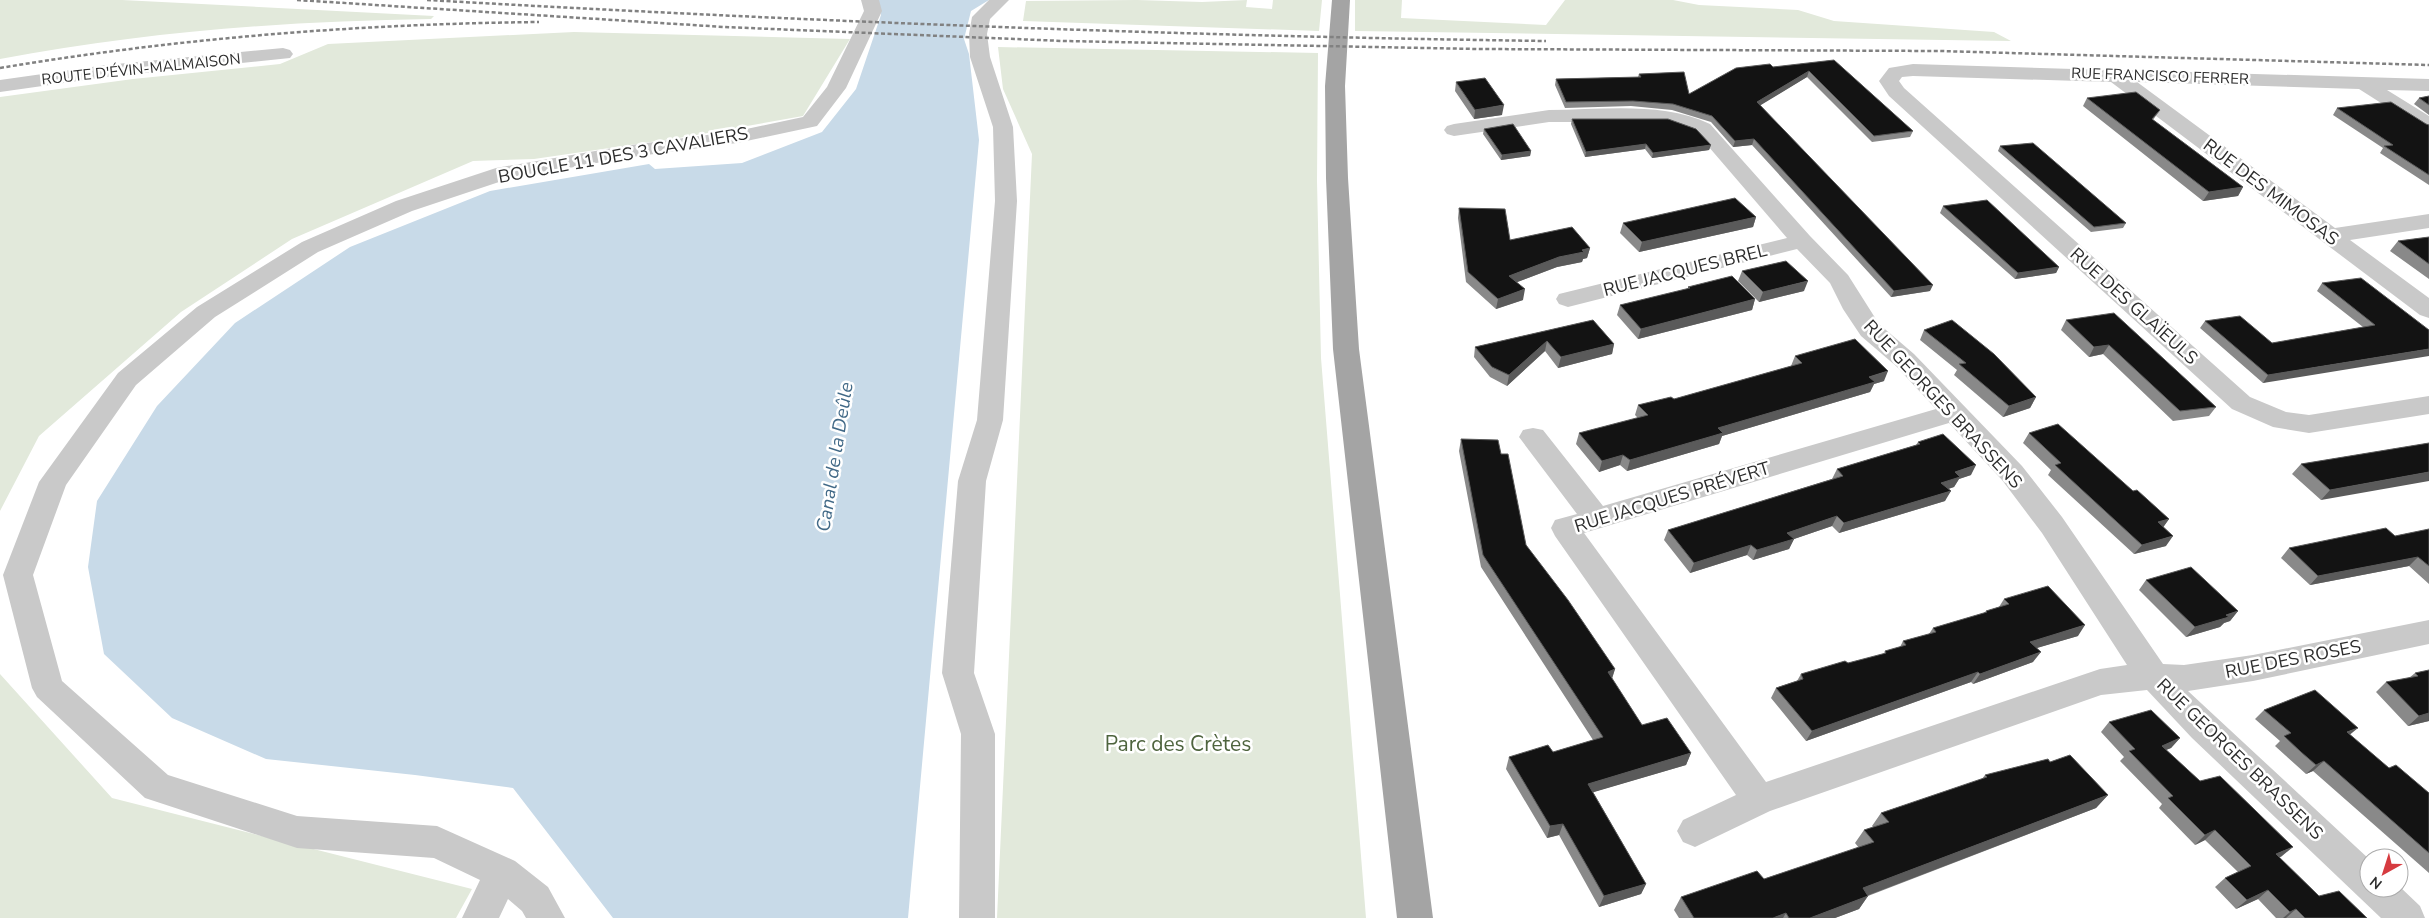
<svg xmlns="http://www.w3.org/2000/svg" width="2429" height="918" font-family="'Nunito Sans',sans-serif">
	<style>
		.green { fill: #e2e9db }
		.water { fill: #c8dae8 }
		.lines { fill: none; stroke-linecap: round; stroke-linejoin: round }
		.minor { fill: #c9c9c9; fill-rule: evenodd }
		.major { fill: #a4a4a4; fill-rule: evenodd }
		.rail { stroke: #818181; stroke-width: 2.5; stroke-dasharray: 4 2.5; stroke-linecap: butt }
		.wall { fill: #898989 }
		.shaded-wall { fill: #5a5a5a }
		.building { fill: #131313; stroke: #5a5a5a }
		.labels { text-anchor: middle; dominant-baseline: central; stroke-width: 5; stroke-linejoin: round; paint-order: stroke }
		.far-street-label { font-size: 15px; fill: #2c2c2c; stroke: #fff }
		.street-label { font-size: 18px; fill: #2c2c2c; stroke: #fff }
		.water-label { font-size: 19px; font-style: italic; fill: #416987; stroke: #fff }
		.near-park-label { font-size: 21px; fill: #4e643e; stroke: #fff }
	</style>
	<rect width="100%" height="100%" fill="#fff"/>
	<path class="green" d="M0 0H122L434 16 431 19C286 21 143 32 0 59Z
		M1137 0 1202 2 1247 0 1246 7 1272 9 1273 0H1322L1319 31 1023 21 1026 1Z
		M1355 0H1402L1401 18 1546 25 1565 0H1673L1699 5 1798 10 1834 21 1994 32 2011 41 1355 31Z
		M574 32 850 39 803 116 685 137 534 159 473 161 292 239 181 312 39 436 0 511V97L133 79 280 64 328 44Z
		M998 47 1318 53 1317 181 1321 358 1366 918H997L1032 154 1003 89Z
		M0 674 112 798 472 889 456 918H0Z"/>
	<path class="water" d="M878 0H989L971 11 964 39 969 54 979 140 908 918H613L513 788 415 775 266 759 172 718 104 654 88 567 97 501 157 406 235 323 350 247 490 191 649 164 655 169 742 163 822 132 856 89 881 15Z"/>
	<g class="lines">
		<path class="minor" d="M861 0H879L882 11 846 88 817 126 737 143 624 158 508 179 412 211 318 252 215 317 136 385 66 485 33 575 62 681 168 775 297 816 437 826 515 861 548 887 565 918H526L522 911 508 899 499 918H462L480 880 434 858 297 848 145 798 37 697 32 688 3 575 39 482 118 373 197 307 302 242 396 201 496 168 624 146 737 131 803 117 827 87 864 11Z
			M989 0H1009L990 19 987 34 990 57 1013 127 1017 201 1003 420 986 481 974 673 995 734V918H959L961 734 942 673 958 481 977 420 995 201 993 127 970 57 969 34 972 17Z
			M283 48 290 50 293 54 290 58 106 77 0 92V80L106 65Z
			M1913 64 2107 70 2113 68 2120 70 2429 79V91L2387 90 2429 116V131L2422 129 2359 89 2137 82 2335 228 2429 214V228L2350 240 2429 298V318L2420 315 2111 82 1913 76 1902 77 1899 81 1904 88 2250 397 2286 412 2309 415 2429 396V414L2309 433 2273 427 2232 409 1889 96 1879 81 1889 68Z
			M1549 110C1602 110 1661 101 1710 124L1810 236 1848 275 1879 324 1914 354 2022 466 2062 517 2163 664 2184 665 2253 655 2429 620V644L2253 681 2188 691 2369 859V888L2399 886 2420 906 2425 918H2381L2192 738 2147 690 2101 695 1770 811 1695 847 1683 842 1677 831 1683 820 1736 795 1555 536 1551 528 1555 520 1577 514 1519 437 1523 430 1533 428 1543 430 1603 506 1936 409 1896 366 1861 336 1843 309 1830 283 1797 249 1568 307 1559 304 1556 299 1559 294 1787 238 1696 132 1667 122H1549L1454 136 1447 134 1444 130 1447 126 1454 124ZM1949 423 2002 480 2042 533 2127 665 2100 669 1766 782 1584 533Z"/>
		<path class="major" d="M1332 0H1350L1345 86 1348 178 1359 349 1433 918H1397L1333 349 1326 178 1325 86Z"/>
		<path class="rail" d="M297 0 724 27 1063 41 1477 49 1940 51 2429 65
			M427 0C800 21 1173 36 1546 41
			M0 68C179 38 358 24 539 22"/>
	</g>
	<path class="wall" d="M1834 60 1913 131 1910 137 1872 142 1807 77 1760 105 1930 291 1891 297 1752 145 1733 147 1711 122 1672 110 1631 106 1565 108 1555 85 1556 79 1638 77 1639 74 1689 94 1773 67Z
		M1456 82 1502 115 1474 119 1455 91Z
		M2429 96V115L2414 104 2419 98Z
		M2087 98 2160 110 2153 120 2243 187 2238 196 2203 201 2083 106Z
		M2337 108 2429 125V185L2380 153 2383 148 2333 115Z
		M1572 119 1711 145 1709 150 1652 158 1645 149 1585 157 1571 124Z
		M1484 129 1531 151 1530 156 1501 160 1483 134Z
		M2000 146 2126 223 2123 228 2091 232 1998 151Z
		M1943 206 2059 267 2056 273 2015 279 1940 213Z
		M1459 208 1510 240 1590 248 1587 258 1583 259 1582 262 1557 267 1517 282 1523 300 1496 309 1466 282 1458 218Z
		M1756 217 1753 227 1639 252 1620 233 1623 223Z
		M2429 237V279L2390 251 2398 241Z
		M1742 271 1804 291 1759 302 1738 281Z
		M2322 283 2429 330 2263 383 2200 328 2205 321 2272 343 2363 327 2317 291Z
		M1688 287 1755 299 1752 310 1638 339 1617 315 1620 305 1688 289Z
		M1593 320 1614 344 1612 354 1558 368 1545 351 1507 386 1490 377 1474 357 1475 347Z
		M2066 320 2216 407 2209 416 2173 421 2103 354 2089 357 2061 330Z
		M1924 330 2036 397 2030 408 2003 417 1954 375 1957 370 1920 340Z
		M1795 356 1884 381 1874 384 1870 392 1722 436 1719 444 1627 471 1620 465 1599 472 1576 444 1579 433 1638 418 1635 415 1638 405 1674 399 1791 366Z
		M2029 433 2133 491 2169 519 2163 527 2166 546 2134 554 2048 475 2051 470 2023 443Z
		M1461 439 1501 454 1526 545 1615 669 1612 679 1642 725 1691 753 1686 765 1593 792 1646 884 1641 894 1599 907 1559 835 1547 838 1506 769 1509 757 1553 752 1593 740 1481 567 1459 451Z
		M1918 442 1971 475 1959 479 1954 487 1948 489 1945 501 1839 533 1832 526 1794 539 1789 549 1753 560 1747 555 1690 573 1664 540 1668 530 1832 479 1837 469 1916 445Z
		M2429 443 2321 500 2292 474 2301 464Z
		M2429 529V584L2409 566 2310 585 2281 558 2289 548 2395 536Z
		M2146 580 2238 611 2230 621 2224 623 2220 627 2186 637 2139 590Z
		M2004 599 2078 636 2036 648 2033 662 1973 684 1971 682 1806 741 1771 698 1776 688 1797 681 1801 674 1848 663 1884 654 1885 651 1900 647 1903 641 1929 634 1933 628 1984 613 1986 611 1999 607Z
		M2429 670V721L2408 726 2376 692 2386 682 2409 678 2415 673Z
		M2264 710 2350 735 2389 768 2429 793V873L2313 771 2306 774 2275 746 2280 741 2255 719Z
		M2109 722 2180 738 2171 748 2166 750 2282 856 2279 858 2319 896 2367 918H2276L2258 899 2236 909 2215 887 2225 878 2238 872 2205 840 2195 845 2159 808 2162 804 2120 761 2124 757 2101 732Z
		M2050 762 2108 795 2096 808 1868 896 1859 909 1835 918H1679L1674 910 1681 897 1764 879 1859 848 1855 843 1864 830 1873 827 1872 826 1881 813 1982 779 1985 775Z"/>
	<path class="shaded-wall" d="M1809 71 1807 77 1756 108 1757 102Z
		M1504 105 1502 115 1474 119 1475 110Z
		M1754 139 1752 145 1733 147 1735 141Z
		M1646 144 1645 149 1585 157 1586 152Z
		M1711 145 1709 150 1652 158 1653 153Z
		M1531 151 1530 156 1501 160 1502 155Z
		M2243 187 2238 196 2203 201 2209 192Z
		M1756 217 1753 227 1639 252 1642 242Z
		M1590 248 1587 258 1583 259 1582 262 1557 267 1507 286 1509 276 1559 257Z
		M2059 267 2056 273 2015 279 2018 273Z
		M1808 281 1804 291 1759 302 1763 292Z
		M1933 285 1930 291 1891 297 1894 291Z
		M1525 289 1523 300 1496 309 1498 299Z
		M1755 299 1752 310 1638 339 1641 329Z
		M1547 341 1545 351 1507 386 1509 375Z
		M1614 344 1612 354 1558 368 1561 357Z
		M2109 345 2103 354 2089 357 2094 347Z
		M2429 349V356L2263 383 2268 375Z
		M1888 371 1884 381 1874 384 1870 392 1722 436 1719 444 1627 471 1630 460 1718 428 1869 377Z
		M2036 397 2030 408 2003 417 2009 406Z
		M1623 455 1620 465 1599 472 1602 461Z
		M1976 465 1971 475 1959 479 1954 487 1936 493 1941 483 1955 472Z
		M2429 472V481L2321 500 2330 490Z
		M1951 491 1945 501 1839 533 1844 523Z
		M1837 516 1832 526 1794 539 1789 549 1753 560 1757 550 1787 533Z
		M2169 519 2162 529 2158 522Z
		M2173 536 2166 546 2134 554 2142 545Z
		M1751 545 1747 555 1690 573 1694 563Z
		M2418 557 2409 566 2310 585 2318 576Z
		M2238 611 2230 621 2224 623 2220 627 2186 637 2195 627Z
		M2085 625 2078 636 2023 652 2030 642Z
		M2041 652 2033 662 1973 684 1980 674Z
		M1615 669 1611 681 1608 672Z
		M1978 672 1971 682 1806 741 1812 731Z
		M2429 713V721L2408 726 2419 716Z
		M2358 728 2347 737V732Z
		M2180 738 2171 748 2153 755 2162 746Z
		M1691 753 1686 765 1584 795 1588 784Z
		M2324 761 2313 771 2306 774 2316 765Z
		M2108 795 2096 808 1853 901 1863 888Z
		M1563 824 1559 835 1547 838 1550 826Z
		M2215 830 2205 840 2195 845 2205 835Z
		M2293 847 2282 856 2265 864 2276 854Z
		M1646 884 1641 894 1599 907 1604 896Z
		M2268 890 2258 899 2236 909 2247 900Z
		M1868 896 1859 909 1835 918H1810Z
		M2296 909 2286 918H2283L2290 912Z
		M1786 913 1783 918H1773Z"/>
	<path class="building" d="M1834 60 1913 131 1874 136 1809 71 1757 102 1933 285 1894 291 1754 139 1735 141 1712 116 1673 104 1633 101 1566 102 1556 79 1641 77 1639 74 1684 72 1689 94 1736 68 1770 64 1773 67Z
		M1485 78 1504 105 1475 110 1456 82Z
		M2136 92 2160 110 2152 119 2243 187 2209 192 2087 98Z
		M2429 96V105L2419 98Z
		M2391 102 2426 124 2429 125V175L2384 146 2393 145 2337 108Z
		M1572 119H1668L1696 129 1711 145 1653 153 1646 144 1586 152Z
		M1513 124 1531 151 1502 155 1484 129Z
		M2033 143 2126 223 2094 227 2000 146Z
		M1735 198 1756 217 1642 242 1623 223Z
		M1987 200 2059 267 2018 273 1943 206Z
		M1459 208 1505 209 1510 240 1572 227 1590 248 1582 250 1584 252 1559 257 1509 276 1525 289 1498 299 1468 272Z
		M2429 237V264L2398 241Z
		M1786 261 1808 281 1763 292 1742 271Z
		M1732 276 1755 299 1641 329 1620 305 1690 288 1688 287Z
		M2361 278 2429 330V349L2268 375 2205 321 2240 316 2272 343 2375 325 2322 283Z
		M2114 313 2216 407 2180 411 2109 345 2094 347 2066 320Z
		M1593 320 1614 344 1561 357 1547 341 1509 375 1492 367 1475 347Z
		M1952 320 1994 354 2036 397 2009 406 1959 364 1966 363 1924 330Z
		M1855 339 1888 371 1869 377 1875 382 1718 428 1723 433 1630 460 1623 455 1602 461 1579 433 1648 415 1638 405 1671 397 1674 399 1802 363 1795 356Z
		M2058 424 2133 491 2137 490 2169 519 2158 522 2173 536 2142 545 2055 465 2061 463 2029 433Z
		M1943 434 1976 465 1955 472 1960 477 1941 483 1951 491 1844 523 1837 516 1787 533 1794 539 1757 550 1751 545 1694 563 1668 530 1843 476 1837 469 1920 444 1918 442Z
		M1461 439 1498 440 1501 454H1508L1526 545 1568 600 1615 669 1608 672 1642 725 1667 718 1691 753 1588 784 1646 884 1604 896 1563 824 1550 826 1509 757 1548 745 1553 752 1603 737 1483 555Z
		M2429 443V472L2330 490 2301 464Z
		M2386 528 2395 536 2429 529V566L2418 557 2318 576 2289 548Z
		M2191 567 2238 611 2226 615 2229 617 2195 627 2146 580Z
		M2048 586 2085 625 2030 642 2041 652 1980 674 1978 672 1812 731 1776 688 1803 679 1801 674 1845 661 1848 663 1886 653 1885 651 1906 645 1903 641 1936 632 1933 628 1987 612 1986 611 2009 604 2004 599Z
		M2429 670V713L2419 716 2386 682 2418 676 2415 673Z
		M2315 690 2358 728 2347 732 2389 768 2396 765 2429 793V853L2324 761 2316 765 2301 752 2284 736 2291 733 2264 710Z
		M2151 710 2180 738 2162 746 2200 781 2220 776 2293 847 2276 854 2319 896 2339 891 2367 918H2305L2296 909 2290 912 2268 890 2247 900 2225 878 2251 866 2215 830 2205 835 2168 798 2173 796 2129 751 2135 749 2109 722Z
		M2070 755 2108 795 1863 888 1868 896 1810 918H1789L1786 913 1773 918H1694L1681 897 1757 871 1764 879 1874 842 1864 830 1889 822 1881 813 1987 777 1985 775 2048 759 2050 762Z"/>
	<g class="labels">
		<g class="far-street-label">
			<text transform="translate(141 69) rotate(-6)">ROUTE D'ÉVIN-MALMAISON</text>
			<text transform="translate(2160 76) rotate(2)">RUE FRANCISCO FERRER</text>
		</g>
		<g class="street-label">
			<text transform="translate(623 155) rotate(-10)">BOUCLE 11 DES 3 CAVALIERS</text>
			<text transform="translate(2271 192) rotate(37)">RUE DES MIMOSAS</text>
			<text transform="translate(1685 270) rotate(-14)">RUE JACQUES BREL</text>
			<text transform="translate(2134 306) rotate(42)">RUE DES GLAÏEULS</text>
			<text transform="translate(1943 404) rotate(47)">RUE GEORGES BRASSENS</text>
			<text transform="translate(1672 497) rotate(-17)">RUE JACQUES PRÉVERT</text>
			<text transform="translate(2293 659) rotate(-11)">RUE DES ROSES</text>
			<text transform="translate(2240 759) rotate(44)">RUE GEORGES BRASSENS</text>
		</g>
		<g class="water-label">
			<text transform="translate(835 457) rotate(-81)">Canal de la Deûle</text>
		</g>
		<g class="near-park-label">
			<text x="1178" y="744">Parc des Crètes</text>
		</g>
	</g>
	<g transform="translate(2384 873) rotate(219)"><circle r="24" fill="#ffffff" stroke="#ababab"/>
	<path d="M0-4L9 19L0 12L-9 19Z" fill="#d63b40"/>
	<text y="-8" font-size="14" font-weight="bold" text-anchor="middle" fill="#2c2c2c">N</text>
	</g>
</svg>
